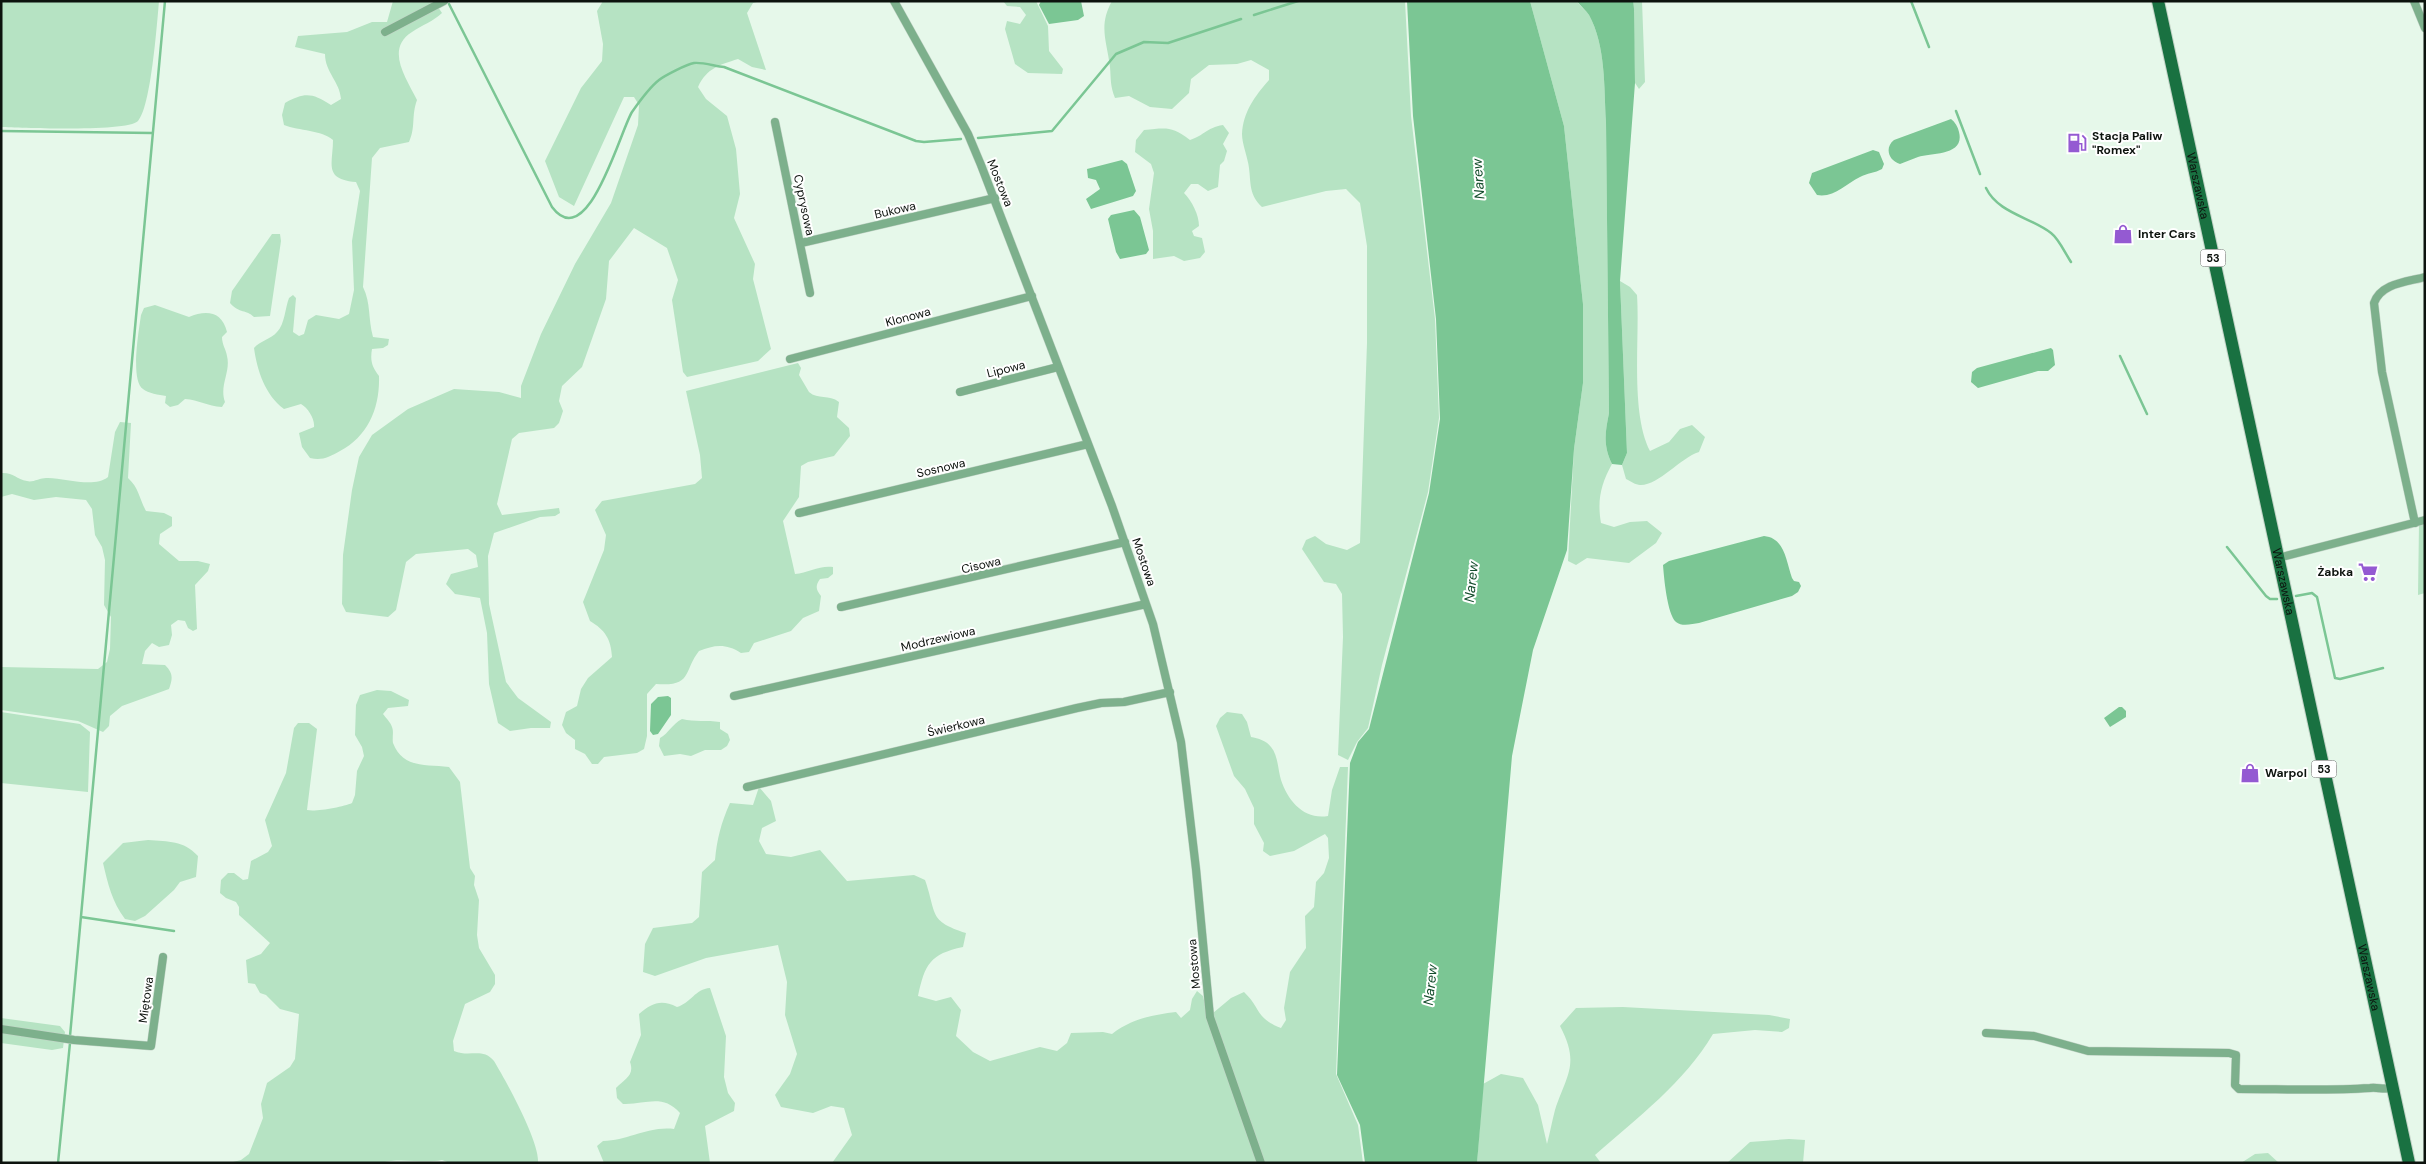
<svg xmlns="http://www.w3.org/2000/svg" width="2426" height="1164" font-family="'DM Sans',sans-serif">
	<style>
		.green { fill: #b6e3c3 }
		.water { fill: #7bc694 }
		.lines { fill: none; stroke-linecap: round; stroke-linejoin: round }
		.stream { stroke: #7bc694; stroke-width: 2.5 }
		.minor-casing { stroke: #c3d3c7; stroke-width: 9 }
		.primary-casing { stroke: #c3d3c7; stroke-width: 14 }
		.minor { stroke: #7db08c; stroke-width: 8 }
		.primary { stroke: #197141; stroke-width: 12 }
		.labels { text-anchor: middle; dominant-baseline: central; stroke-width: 4; stroke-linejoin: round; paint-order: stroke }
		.shield { fill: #fff; stroke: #565a56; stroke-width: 1 }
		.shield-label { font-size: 11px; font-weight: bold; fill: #0d130e }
		.poi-label { font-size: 12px; font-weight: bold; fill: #0d130e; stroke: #fff; text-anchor: start }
		.street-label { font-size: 12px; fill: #0d130e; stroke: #fff }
		.water-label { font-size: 14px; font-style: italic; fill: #154e2d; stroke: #fff }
	</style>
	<rect width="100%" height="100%" fill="#e6f8ea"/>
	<path class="green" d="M1 1H159C157 24 151 107 138 121 128 132 22 128 1 127Z
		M393 1H434L442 13C434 21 422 25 412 32 385 49 406 78 417 100 411 117 416 126 409 142L380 148 372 158 363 287C371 303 368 319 373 337L389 339 388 345 383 348 372 349C370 361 372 367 379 376 380 408 368 436 340 451 329 457 322 461 310 458L302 447 299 433 314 427C315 419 308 408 301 404L284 409C265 395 257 370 254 348 260 341 271 339 277 332 285 324 285 308 289 298L293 295 296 298 293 332 299 336 304 334 308 320 316 315 339 319 349 314 354 290 352 241 360 191 356 182C323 179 333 164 333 140 322 130 299 131 284 125L282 115 285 103C305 92 312 93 331 105L341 99C340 82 325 72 325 54L295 47 298 36 347 32 372 22H387Z
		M603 1H761L753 3 747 13 766 70 752 67 738 59C719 65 707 68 698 87L706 99 727 116 736 149 740 194 734 218 755 264 753 279 771 349 758 361 687 377 683 372 672 300 678 280 667 248 634 228 609 261 606 299 582 367 562 386 559 401 563 411 559 423 554 428 519 433 512 439 497 504 502 515 559 508 560 513 555 516 540 517 494 533 488 556 489 604 506 682 518 698 551 722 550 728H531L510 731 498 723 489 684 487 633 480 598 455 594 446 584 451 574 478 567 476 555 468 549 416 554 406 562 396 610 388 617 346 612 342 604 343 555 352 490 359 457 372 435 408 409 454 389 499 392 521 398V386L541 334 575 264 611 203 638 125 639 105 634 97H624L574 206 559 197 545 161 581 88 602 61 603 44 597 11Z
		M1003 1H1036L1048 26 1049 51 1063 69 1062 74 1028 73 1015 64 1005 29 1007 21 1020 24 1026 15 1020 7 1007 6Z
		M1112 1H1405L1411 116 1435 319 1439 418 1428 492 1382 665 1368 728 1357 742 1348 760 1338 755 1343 637 1342 594 1336 584 1324 582 1302 549 1306 540 1315 536 1326 544 1347 550 1360 543 1367 343V246L1360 203 1346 189 1326 191 1262 207C1249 195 1251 184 1249 168 1248 158 1242 144 1242 134 1243 112 1255 96 1269 80V70L1251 60 1237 64 1209 65 1191 79 1189 93 1172 109 1150 107 1129 96 1115 98C1110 86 1111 79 1110 67 1107 41 1098 26 1112 1Z
		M1530 1H1577C1580 7 1586 10 1589 15 1606 46 1604 88 1606 122L1609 413C1605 433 1603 445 1612 464 1601 484 1597 500 1601 523L1614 527 1630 522 1647 521 1662 533 1656 543 1629 563 1587 558 1576 565 1568 561 1574 449 1583 383V304L1564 126Z
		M1633 1H1642L1645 82 1639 89 1635 83Z
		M1223 125 1229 133 1223 144 1227 151 1224 161 1220 165 1218 187 1208 191 1198 184H1191L1184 193C1192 201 1199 215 1199 226L1192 231 1194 236 1202 238 1205 252 1200 258 1184 261 1174 256 1153 259V231L1149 209 1154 173 1151 164 1135 152 1136 140 1144 130C1167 128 1171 126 1190 140 1205 135 1206 128 1223 125Z
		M272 234H280L281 241 270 316 254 317C246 309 240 314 230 303L232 291Z
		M1620 281 1630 287 1637 295C1640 339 1630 412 1650 451L1669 442 1680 429 1692 425 1705 437 1699 452C1680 458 1658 486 1640 485 1636 485 1630 481 1626 479L1622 465 1627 453Z
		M155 305 189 317C206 310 222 311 227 332L222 337C222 345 226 349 227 356 231 372 219 385 225 402L222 407C207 406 199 400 185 399L178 405 170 407 165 403 166 396C159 395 148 393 143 389 130 380 139 330 141 315L144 308Z
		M798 363 801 368 799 375 809 392C818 400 829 394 839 402L837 417 849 428 850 436 834 456 808 462 801 466 799 497 783 521 795 574C808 573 820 565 833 567V574L828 578 820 579C815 586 816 590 821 596L819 611 803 618 791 631 754 643 749 652 741 653C726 643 714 645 699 651 683 671 693 687 656 684L647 694V736L644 749 637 753 604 757 598 764H592L585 754 575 749V740L566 733 562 725 566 712 577 706 581 689 588 678 612 657C611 639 605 630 590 621L583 602 604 550 606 535 595 510 602 501 695 484 702 478 700 455 686 391Z
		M120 422 131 423 128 478C139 488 139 498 146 511L164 513 172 517V526L160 534 159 544 179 561H198L210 564 208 571 195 585 197 629 193 631 188 628 185 621 178 620 171 625 172 635 169 645 159 647 152 643 145 651 142 664 165 665C173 673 173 678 169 689L122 706 110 716 109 726 103 732 78 721 1 710V667L98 669 107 662 110 649 111 617 104 605 105 560 102 547 95 535 92 509 86 500 56 497 34 500 12 494 1 497V473C13 472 16 479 27 481 32 483 40 478 46 478 63 477 93 489 108 477L115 432Z
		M2425 522V593L2418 595 2419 524Z
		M377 690 391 691 409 700 408 706 388 708 383 714C386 718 391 723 392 727 394 732 392 738 393 743 403 769 426 764 449 767L460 782 470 868 475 876 474 885 479 900 477 935 479 948 495 975V984L490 992 465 1004 453 1041 454 1051C470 1058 482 1047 494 1061 506 1081 540 1142 538 1163H450L442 1160C422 1164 401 1157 381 1163H229L241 1160 249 1154 263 1118 261 1104 267 1083 290 1067 295 1059 299 1014 280 1009 266 995 260 993 255 984 248 983 246 960 261 954 270 943 239 915V907L236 902 226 898 220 893 221 880 228 873H234L243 880 248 879 251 861 268 852 272 846 265 820 286 773 294 728 298 723H309L317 729 307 810C316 812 343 807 352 803L355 795 357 771 364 756 362 747 355 735 356 705 360 695Z
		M1 712 80 724 90 732 88 792 1 783Z
		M1227 712 1242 714 1247 722 1251 737C1258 738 1267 741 1271 747 1278 755 1278 770 1281 780 1288 801 1304 820 1328 816L1332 790 1340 767H1348L1336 1074 1358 1125 1363 1163H832L852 1135 844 1108 831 1106 813 1113 781 1107 775 1095 790 1074 797 1054 785 1015 787 982 778 945 706 958 655 976 643 972 645 944 653 928 692 923 699 917 702 872 715 860C717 839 721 823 730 803L753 805 759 787 771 801 776 821 762 828 759 841 766 854 791 857 820 850 847 881 914 875 925 880C937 914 928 921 966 933L963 947C930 954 925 964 918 996L936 1001 951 997 961 1010 956 1036 973 1052 990 1061 1040 1047 1057 1051 1067 1043 1071 1033 1103 1032 1112 1034C1131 1019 1152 1015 1176 1012L1181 1018 1190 1010 1192 999 1197 991 1203 996 1206 1009 1213 1013 1231 998 1244 992C1261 1008 1255 1018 1281 1028L1286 1020 1284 1008 1290 972 1306 948 1305 916 1314 907 1316 882 1324 873 1329 858 1328 838 1325 834 1294 851 1270 856 1263 851 1264 843 1254 824V808L1245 789 1234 776 1216 726 1220 718Z
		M682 719C695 722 707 720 720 722V729L728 734 730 740 727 746 721 750H705L691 756 680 754 664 756 659 746 660 738C669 733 672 724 682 719Z
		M148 840C169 842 183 840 198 856L196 877 180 882 174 890 145 916 135 921 125 919C112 902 108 884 103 863L123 843Z
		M710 988 726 1036 724 1077 728 1093 735 1103 734 1111 705 1126 710 1163H604L597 1146 603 1141C628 1141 647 1126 674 1129L680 1113C662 1093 645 1105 623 1104L617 1098 616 1088C624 1079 635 1076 630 1062L641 1035 639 1014C652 1003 661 999 677 1007 691 1003 695 989 710 988Z
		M1623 1007 1769 1015 1790 1019 1789 1028 1782 1032 1755 1030 1713 1034C1684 1083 1638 1117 1595 1155L1601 1163H1477L1483 1084 1501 1074 1523 1078 1538 1105 1547 1144C1550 1133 1552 1121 1555 1110 1567 1074 1580 1064 1560 1026L1576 1008Z
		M1 1018 60 1026 65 1032 63 1048 52 1050 1 1043Z
		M1789 1139 1805 1140 1803 1163H1727L1750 1142Z
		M2268 1153 2279 1163H2241L2255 1154Z"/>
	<path class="water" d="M1041 1H1081L1084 16 1078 20 1049 24 1039 5Z
		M1407 1H1530L1564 126 1583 304V383L1574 449 1567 550 1533 650 1512 756 1477 1163H1365L1360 1125 1337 1075 1350 763 1358 742 1369 729 1429 493 1440 419 1436 319 1413 116Z
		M1577 1H1633L1634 9 1635 83 1620 281 1627 453 1622 465 1612 464C1603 445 1605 433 1609 413L1606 122C1604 88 1606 46 1589 15 1586 10 1580 6 1577 1Z
		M1951 119C1955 122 1958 127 1959 132 1965 156 1932 153 1918 157 1912 159 1906 162 1900 164 1889 161 1884 148 1894 140Z
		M1873 150 1879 152 1884 164 1882 169C1875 173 1867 173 1860 177 1846 184 1834 198 1817 195L1809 183 1812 173Z
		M1122 160 1127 164 1136 191 1133 196 1091 209 1086 199 1100 189 1096 180 1088 178 1087 169Z
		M1134 210 1140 217 1149 250 1146 254 1120 259 1116 252 1108 219 1111 215Z
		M2051 348 2053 350 2055 365 2048 371H2038L1978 388 1971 382 1972 372 1977 368Z
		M1764 536C1785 538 1786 561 1792 578L1794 581 1799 582 1801 586 1798 592 1792 596 1699 623C1692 624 1682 627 1676 622 1667 614 1664 577 1663 565L1669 561Z
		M668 696 671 698V715L658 734 653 735 650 731 651 704 658 697Z
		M2119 707H2122L2126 711V717L2110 727 2104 718Z"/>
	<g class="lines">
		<path class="stream" d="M1911 1 1929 47
			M449 4 552 207C588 255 620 131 632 112 639 102 650 87 659 80 664 76 687 64 694 63 702 62 715 66 724 67L916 141 924 142 961 139
			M1254 15 1298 1
			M1956 111 1980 174
			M1 131 152 133
			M978 138 1052 131 1116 54 1144 42 1168 43 1241 19
			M1986 188C1998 213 2030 217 2051 233 2059 239 2065 253 2071 262
			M2120 356 2147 414
			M2227 547 2266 596 2270 599H2277
			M2296 596 2312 593 2317 597 2335 678 2340 679 2383 668
			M81 917 174 931
			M70 1036 165 1
			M58 1163 70 1043"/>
		<defs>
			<path id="minor" d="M894 1 968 134 981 165 1112 506 1153 624 1181 742 1196 869 1210 1017 1261 1163
				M2414 1 2425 28
				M385 32 444 1
				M775 122 810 293
				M801 243 995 198
				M790 359 1032 296
				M960 392 1058 367
				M799 513 1088 444
				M2415 523 2382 372 2374 303C2381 283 2407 282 2425 277
				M2278 558 2425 520
				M841 607 1125 542
				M734 696 1146 604
				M747 787 1077 708 1101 703 1124 702 1170 692
				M1 1029 74 1040 151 1046 163 957
				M1986 1033 2034 1036 2088 1051 2229 1053 2236 1055 2235 1085 2239 1089C2282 1089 2326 1091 2370 1088 2379 1087 2382 1090 2392 1088"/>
			<g id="primary">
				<path id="s1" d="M2158 1 2409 1163"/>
			</g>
		</defs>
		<use href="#minor" class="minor-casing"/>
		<use href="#primary" class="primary-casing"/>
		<use href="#minor" class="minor"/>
		<use href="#primary" class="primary"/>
	</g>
	<defs>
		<symbol id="fuel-bare" viewBox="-9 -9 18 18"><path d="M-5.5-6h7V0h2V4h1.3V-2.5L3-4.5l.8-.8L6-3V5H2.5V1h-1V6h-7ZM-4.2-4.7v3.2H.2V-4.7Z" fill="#945ad2" stroke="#fff" stroke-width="2.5" paint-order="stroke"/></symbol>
		<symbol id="shop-bare" viewBox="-9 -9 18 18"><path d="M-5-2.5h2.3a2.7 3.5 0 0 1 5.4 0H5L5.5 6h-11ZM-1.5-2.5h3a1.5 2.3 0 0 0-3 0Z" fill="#945ad2" stroke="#fff" stroke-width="2.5" paint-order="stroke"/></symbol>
		<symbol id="supermarket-bare" viewBox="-9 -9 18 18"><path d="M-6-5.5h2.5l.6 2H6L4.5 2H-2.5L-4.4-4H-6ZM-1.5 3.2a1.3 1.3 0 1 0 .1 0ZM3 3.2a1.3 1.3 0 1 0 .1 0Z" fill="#945ad2" stroke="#fff" stroke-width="2.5" paint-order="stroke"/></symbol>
	</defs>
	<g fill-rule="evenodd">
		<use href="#fuel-bare" x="2063" y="129" width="28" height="28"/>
		<use href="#shop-bare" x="2109" y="220" width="28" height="28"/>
		<use href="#supermarket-bare" x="2354" y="558" width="28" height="28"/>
		<use href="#shop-bare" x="2236" y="759" width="28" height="28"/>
	</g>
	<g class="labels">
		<g class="shield">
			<rect x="2200.5" y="249.5" width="25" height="17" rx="4"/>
			<rect x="2311.5" y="760.5" width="25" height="17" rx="4"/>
		</g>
		<g class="shield-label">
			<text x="2213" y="258">53</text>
			<text x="2324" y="769">53</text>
		</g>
		<g class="poi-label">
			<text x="2092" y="136">Stacja Paliw<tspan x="2092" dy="14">"Romex"</tspan></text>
			<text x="2138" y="234">Inter Cars</text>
			<text x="2353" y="572" text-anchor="end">Żabka</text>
			<text x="2265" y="773">Warpol</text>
		</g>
		<g class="street-label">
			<text transform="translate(1000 183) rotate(68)">Mostowa</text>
			<text stroke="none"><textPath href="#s1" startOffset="189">Warszawska</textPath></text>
			<text transform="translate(804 205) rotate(78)">Cyprysowa</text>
			<text transform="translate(895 210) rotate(-13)">Bukowa</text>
			<text transform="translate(908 317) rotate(-15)">Klonowa</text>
			<text transform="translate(1006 369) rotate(-14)">Lipowa</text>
			<text transform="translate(941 468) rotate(-13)">Sosnowa</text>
			<text transform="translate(1144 562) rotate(71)">Mostowa</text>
			<text transform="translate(981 565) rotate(-13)">Cisowa</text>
			<text stroke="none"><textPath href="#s1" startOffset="594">Warszawska</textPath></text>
			<text transform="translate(938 639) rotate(-13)">Modrzewiowa</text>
			<text transform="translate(956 726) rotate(-13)">Świerkowa</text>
			<text transform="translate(1194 964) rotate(-95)">Mostowa</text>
			<text stroke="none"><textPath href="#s1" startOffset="999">Warszawska</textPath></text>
			<text transform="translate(146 1000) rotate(-82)">Miętowa</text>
		</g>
		<g class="water-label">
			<text transform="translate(1478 179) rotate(-94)">Narew</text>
			<text transform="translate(1471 582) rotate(-84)">Narew</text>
			<text transform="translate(1430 985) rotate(-84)">Narew</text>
		</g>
	</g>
	<rect width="2426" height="1164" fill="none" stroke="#0d130e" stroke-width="5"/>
</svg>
